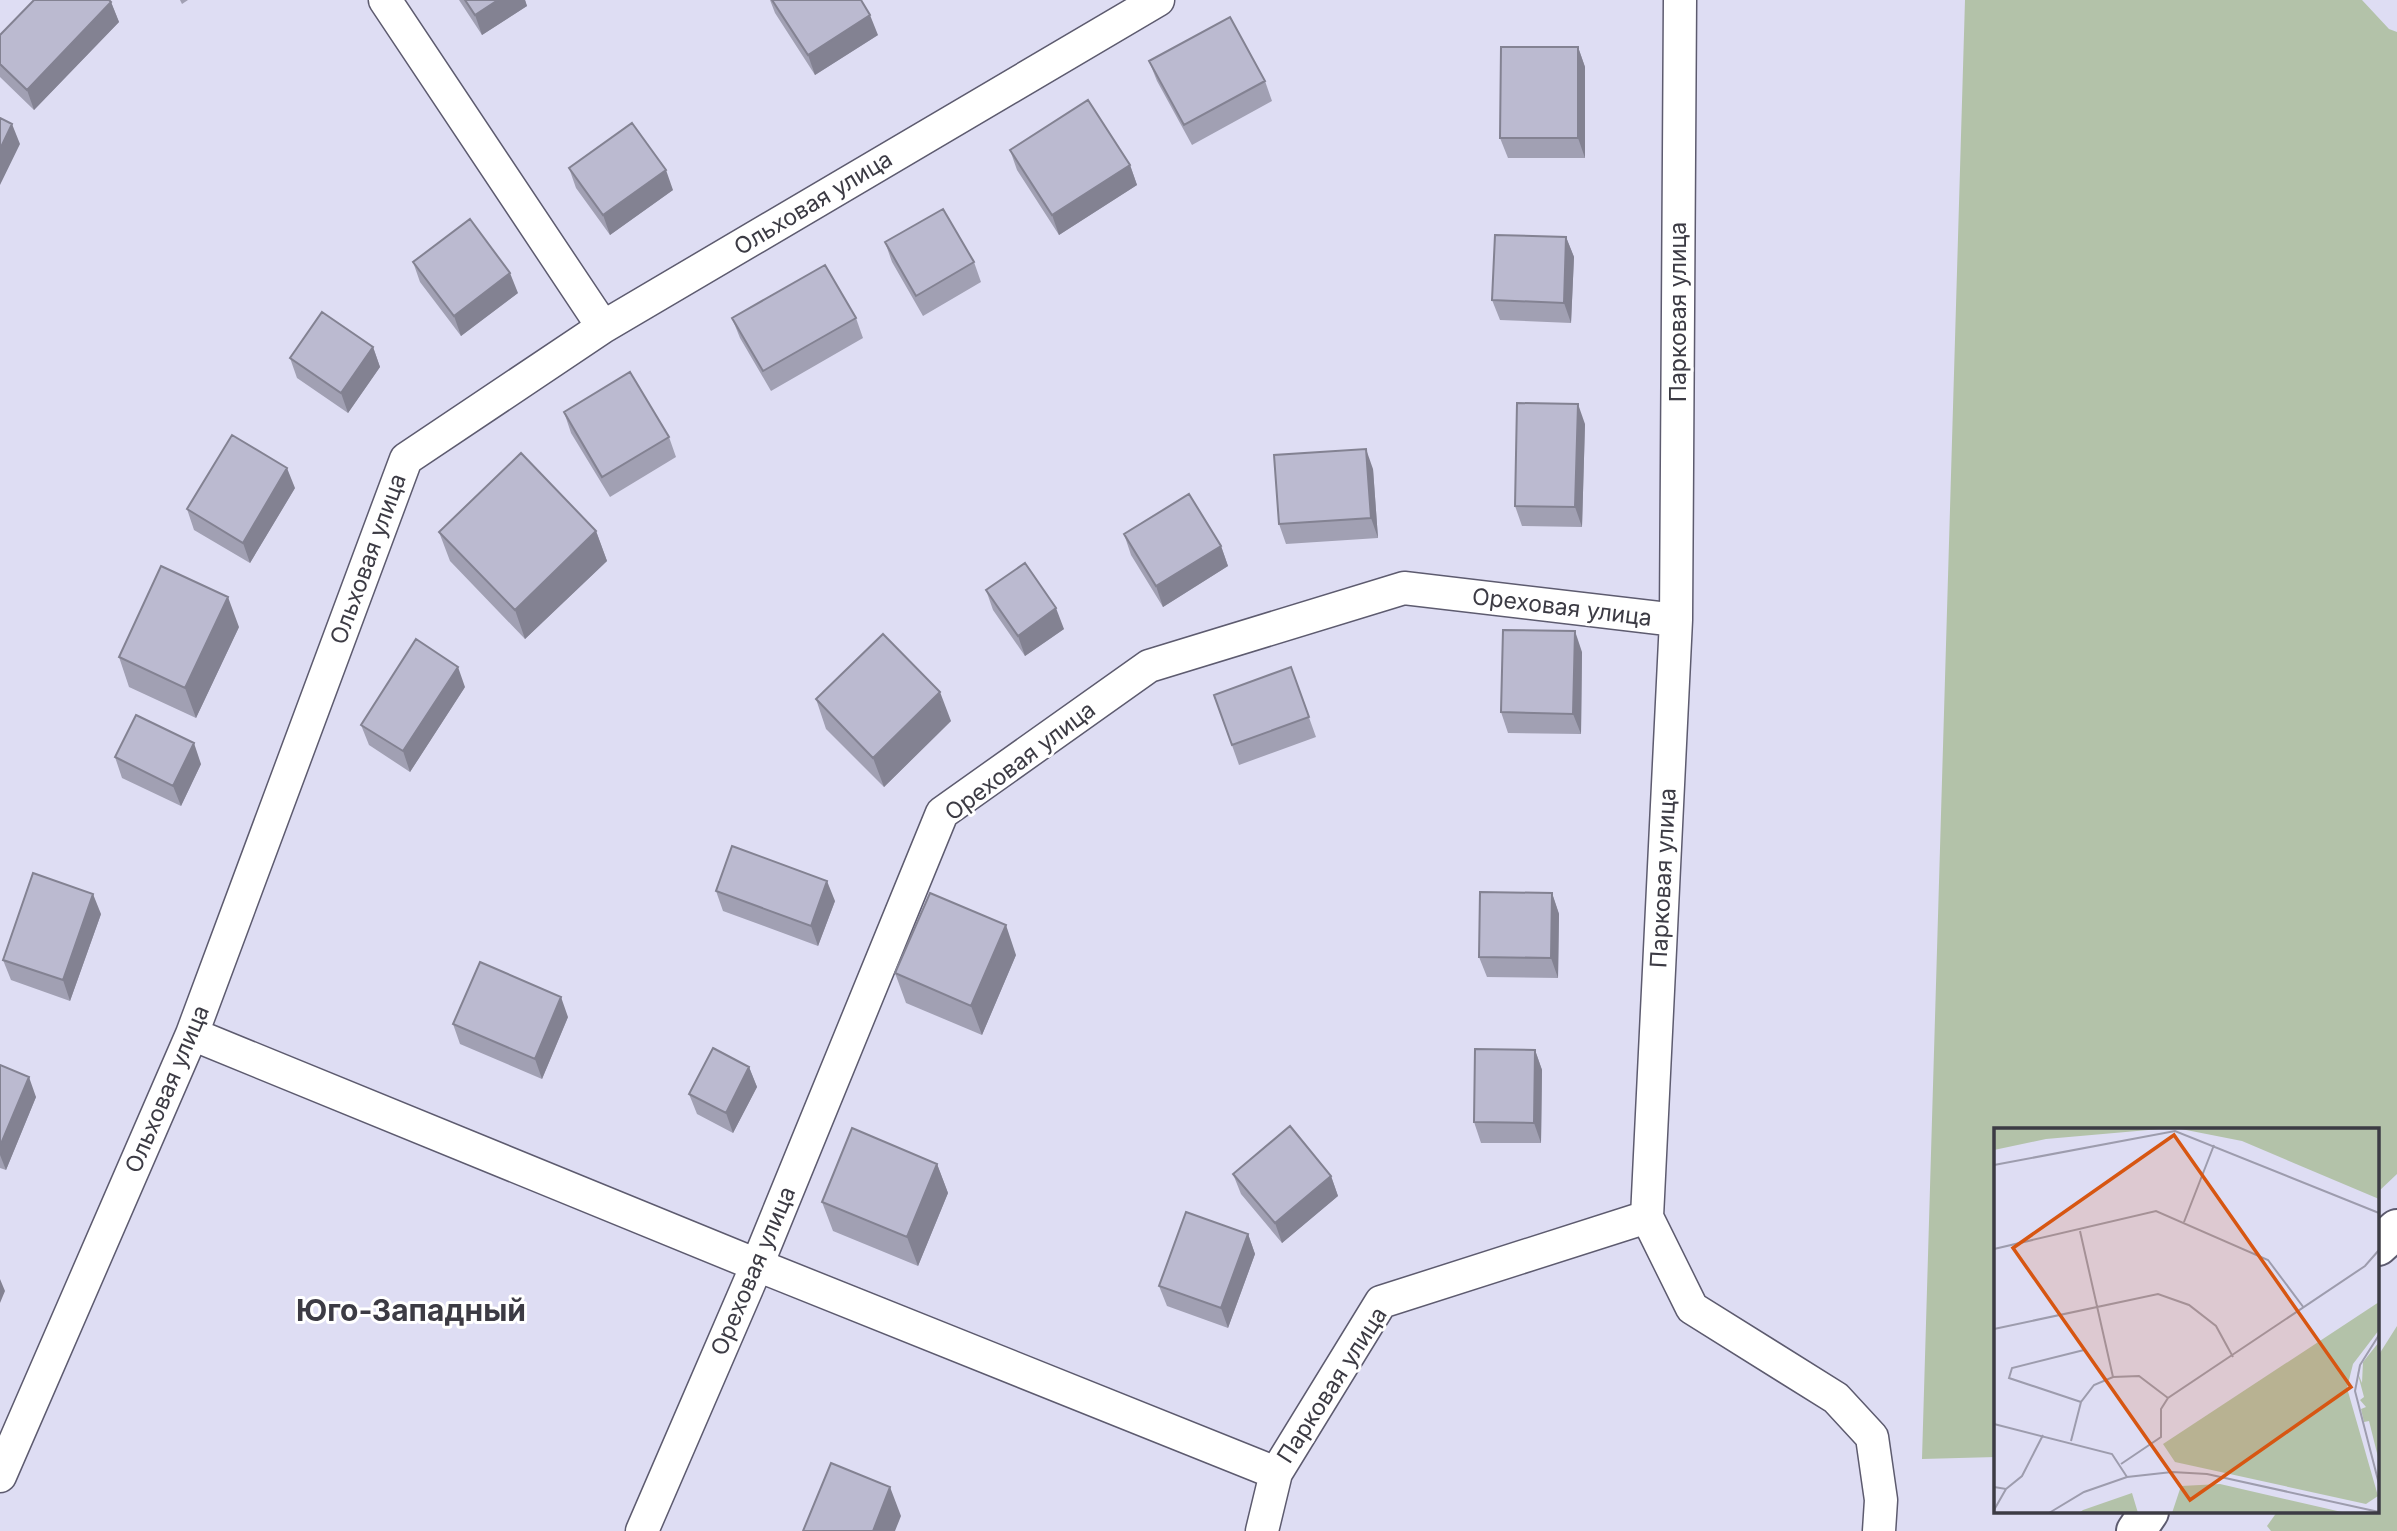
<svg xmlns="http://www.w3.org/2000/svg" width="2397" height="1531" font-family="Inter,sans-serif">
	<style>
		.green { fill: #b3c2a9 }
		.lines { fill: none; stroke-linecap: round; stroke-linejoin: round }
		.minor-casing { stroke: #5d5b6f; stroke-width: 35 }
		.tertiary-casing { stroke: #5d5b6f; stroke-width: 42 }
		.minor { stroke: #fff; stroke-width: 32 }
		.tertiary { stroke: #fff; stroke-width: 38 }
		.wall { fill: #a1a0b3 }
		.shaded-wall { fill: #838292 }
		.building { fill: #bbbad0; stroke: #838292; stroke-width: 2 }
		.labels { text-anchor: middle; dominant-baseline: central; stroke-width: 6; stroke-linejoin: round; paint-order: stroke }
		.street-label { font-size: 23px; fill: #3c3b44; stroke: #fff }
		.district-label { font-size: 30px; font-weight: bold; fill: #3c3b44; stroke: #fff }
		.inset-road { fill: none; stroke: #9d9cad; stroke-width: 2 }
		.view { fill: #d75612; fill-opacity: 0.15; stroke: #d75612; stroke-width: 3.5 }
		.inset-edge { fill: none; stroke: #3c3b44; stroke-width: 3.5 }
	</style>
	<rect width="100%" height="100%" fill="#deddf3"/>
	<path class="green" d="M1965 0H2362L2389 29 2397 32V1174L2378 1192V1130H1996V1457L1922 1459Z
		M2397 1326V1531H2271L2267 1526 2277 1512H2378V1356Z"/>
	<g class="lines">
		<defs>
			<path id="minor" d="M385 0 603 327
				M1680 0 1676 620 1647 1217 1692 1308 1836 1398 1872 1437 1881 1500 1879 1531
				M192 1034 757 1265 1276 1473
				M0 1476 192 1034 406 459 603 327 1158 0
				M642 1531 757 1265 942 813 1149 666 1404 588 1676 620
				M1262 1531 1276 1473 1381 1302 1647 1217"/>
			<path id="tertiary" d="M2378 1246 2397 1229
				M2136 1531 2149 1512"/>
		</defs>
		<use href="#minor" class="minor-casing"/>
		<use href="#tertiary" class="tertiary-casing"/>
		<use href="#minor" class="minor"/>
		<use href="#tertiary" class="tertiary"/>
	</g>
	<path class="wall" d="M180 0H188L182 4Z
		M459 0H525L527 6 482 35Z
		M770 0H772L878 35 815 75 775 13Z
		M111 2 119 22 34 110 0 77V35Z
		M1578 47 1585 67V158H1508L1500 138Z
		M1149 61 1265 81 1272 101 1192 145 1157 81Z
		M1010 150 1130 165 1137 185 1059 235 1017 170Z
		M569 168 673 190 610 235 576 188Z
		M1566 237 1574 257 1571 323 1500 320 1492 300Z
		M885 242 974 262 981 282 923 316 892 262Z
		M413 262 518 293 461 336 420 282Z
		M732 318H856L863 338 771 391 740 338Z
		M373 347 380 367 348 413 297 378 290 358Z
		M564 412 669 437 676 457 610 497 571 433Z
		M1585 424 1582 527 1522 526 1515 506Z
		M1373 469 1378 538 1286 544 1279 524Z
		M295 488 250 563 194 530 187 509Z
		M596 531 607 561 525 639 450 561 439 532Z
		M1124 534 1221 546 1228 566 1163 607 1131 555Z
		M986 590 1064 629 1025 656 993 610Z
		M239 627 196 718 129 687 119 657Z
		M1582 652 1581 734 1508 733 1501 712Z
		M1291 667 1316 737 1239 765 1214 695Z
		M465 687 410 772 369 745 361 725Z
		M816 699 951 721 884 787 826 729Z
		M115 757 201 764 181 806 122 778Z
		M716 891 835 901 818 946 723 911Z
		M1552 893 1559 914 1558 978 1487 977 1479 957Z
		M101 914 70 1001 11 980 3 960Z
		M1016 955 982 1035 906 1003 895 973Z
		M568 1017 542 1079 460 1044 453 1024Z
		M1535 1050 1542 1070 1541 1143H1481L1474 1122Z
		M0 1065 36 1097 6 1170 0 1168Z
		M749 1067 757 1087 733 1133 697 1114 689 1094Z
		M937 1164 948 1193 918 1266 833 1231 822 1202Z
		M1233 1174 1331 1176 1338 1196 1282 1243 1241 1194Z
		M1248 1234 1255 1254 1228 1328 1167 1306 1159 1286Z"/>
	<path class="shaded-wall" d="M498 0H525L527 6 482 35 475 15Z
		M111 2 119 22 34 110 27 90Z
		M870 15 878 35 815 75 808 55Z
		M1578 47 1585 67V158L1578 138Z
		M12 124 20 144 0 185V149Z
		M1130 165 1137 185 1059 235 1052 215Z
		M666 170 673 190 610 235 603 215Z
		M1566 237 1574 257 1571 323 1564 303Z
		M510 273 518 293 461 336 454 316Z
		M373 347 380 367 348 413 341 393Z
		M1578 404 1585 424 1582 527 1575 507Z
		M1366 449 1373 469 1378 538 1371 518Z
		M287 468 295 488 250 563 243 543Z
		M596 531 607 561 525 639 515 610Z
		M1221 546 1228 566 1163 607 1156 586Z
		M228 597 239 627 196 718 185 688Z
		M1056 608 1064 629 1025 656 1018 636Z
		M1575 631 1582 652 1581 734 1573 714Z
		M458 667 465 687 410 772 403 751Z
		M940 692 951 721 884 787 873 758Z
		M194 743 201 764 181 806 173 786Z
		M827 881 835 901 818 946 811 926Z
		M1552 893 1559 914 1558 978 1551 958Z
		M93 894 101 914 70 1001 63 980Z
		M1006 925 1016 955 982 1035 971 1006Z
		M561 997 568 1017 542 1079 535 1059Z
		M1535 1050 1542 1070 1541 1143 1534 1123Z
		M749 1067 757 1087 733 1133 726 1113Z
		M29 1077 36 1097 6 1170 0 1155V1146Z
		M937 1164 948 1193 918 1266 907 1237Z
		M1331 1176 1338 1196 1282 1243 1275 1223Z
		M1248 1234 1255 1254 1228 1328 1221 1308Z
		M0 1279 5 1291 0 1303Z
		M890 1487 901 1516 895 1531H873Z"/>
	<path class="building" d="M34 0H109L111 2 27 90 0 64V35Z
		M465 0H498L475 15Z
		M772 0H861L870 15 808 55Z
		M1230 17 1265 81 1184 125 1149 61Z
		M1501 47H1578V138H1500Z
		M1088 100 1130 165 1052 215 1010 150Z
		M0 118 12 124 0 149Z
		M632 123 666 170 603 215 569 168Z
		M943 209 974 262 916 296 885 242Z
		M470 219 510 273 454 316 413 262Z
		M1495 235 1566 237 1564 303 1492 300Z
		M825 265 856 318 763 371 732 318Z
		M322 312 373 347 341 393 290 358Z
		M630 372 669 437 602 477 564 412Z
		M1517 403 1578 404 1575 507 1515 506Z
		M232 435 287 468 243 543 187 509Z
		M1366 449 1371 518 1279 524 1274 455Z
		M521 453 596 531 515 610 439 532Z
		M1189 494 1221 546 1156 586 1124 534Z
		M1025 563 1056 608 1018 636 986 590Z
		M161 566 228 597 185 688 119 657Z
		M1503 630 1575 631 1573 714 1501 712Z
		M883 634 940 692 873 758 816 699Z
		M416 639 458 667 403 751 361 725Z
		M1291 667 1309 717 1232 745 1214 695Z
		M136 715 194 743 173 786 115 757Z
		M732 846 827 881 811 926 716 891Z
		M33 873 93 894 63 980 3 960Z
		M1480 892 1552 893 1551 958 1479 957Z
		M930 893 1006 925 971 1006 895 973Z
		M480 962 561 997 535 1059 453 1024Z
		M713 1048 749 1067 726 1113 689 1094Z
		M1475 1049 1535 1050 1534 1123 1474 1122Z
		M0 1065 29 1077 0 1146Z
		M1290 1126 1331 1176 1275 1223 1233 1174Z
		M852 1128 937 1164 907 1237 822 1202Z
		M1186 1212 1248 1234 1221 1308 1159 1286Z
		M831 1463 890 1487 873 1531H803Z"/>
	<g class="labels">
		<g class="street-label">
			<text transform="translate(813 203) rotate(-31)">Ольховая улица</text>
			<text transform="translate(1678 312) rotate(-90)">Парковая улица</text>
			<text transform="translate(368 559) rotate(-70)">Ольховая улица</text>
			<text transform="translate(1562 607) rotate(7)">Ореховая улица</text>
			<text transform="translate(1020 761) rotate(-37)">Ореховая улица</text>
			<text transform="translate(1663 878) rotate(-87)">Парковая улица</text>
			<text transform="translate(167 1089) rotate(-67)">Ольховая улица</text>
			<text transform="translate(753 1271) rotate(-67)">Ореховая улица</text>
			<text transform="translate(1332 1385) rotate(-57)">Парковая улица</text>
		</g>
		<g class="district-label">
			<text x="411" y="1310">Юго-Западный</text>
		</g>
	</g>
	<g transform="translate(1994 1128)">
		<rect width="385" height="385" fill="#deddf3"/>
		<path d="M0 0H177L52 11 0 22ZM182 0H385V71L248 13ZM385 174V202L359 236 353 260 384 368 372 376 181 334 169 316ZM385 214V333L375 293 370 294 367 281 372 279 366 272 370 269 363 243 368 255 369 234ZM226 356 352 385H178L187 358ZM138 365 144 385H85L89 382Z" fill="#b3c2a9"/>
		<path class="inset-road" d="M0 37 181 3 385 85M190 94 220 17M86 103 119 249M0 121 162 83 274 132 310 180M0 201 164 166 195 177 222 198 239 229M385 207 366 237 361 263 385 356M87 274 15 250 18 240 90 222M0 296 118 326 133 349M77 313 87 274 100 257 119 249 145 248 174 270M127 336 167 309V281L174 270 371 138 385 122M0 359 12 361 28 348 49 307M0 382 12 361M55 385 90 364 133 349 178 344 213 346 385 384"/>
		<path class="view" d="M180 7 357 259 196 372 19 120Z"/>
		<rect width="385" height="385" class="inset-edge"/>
	</g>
</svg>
